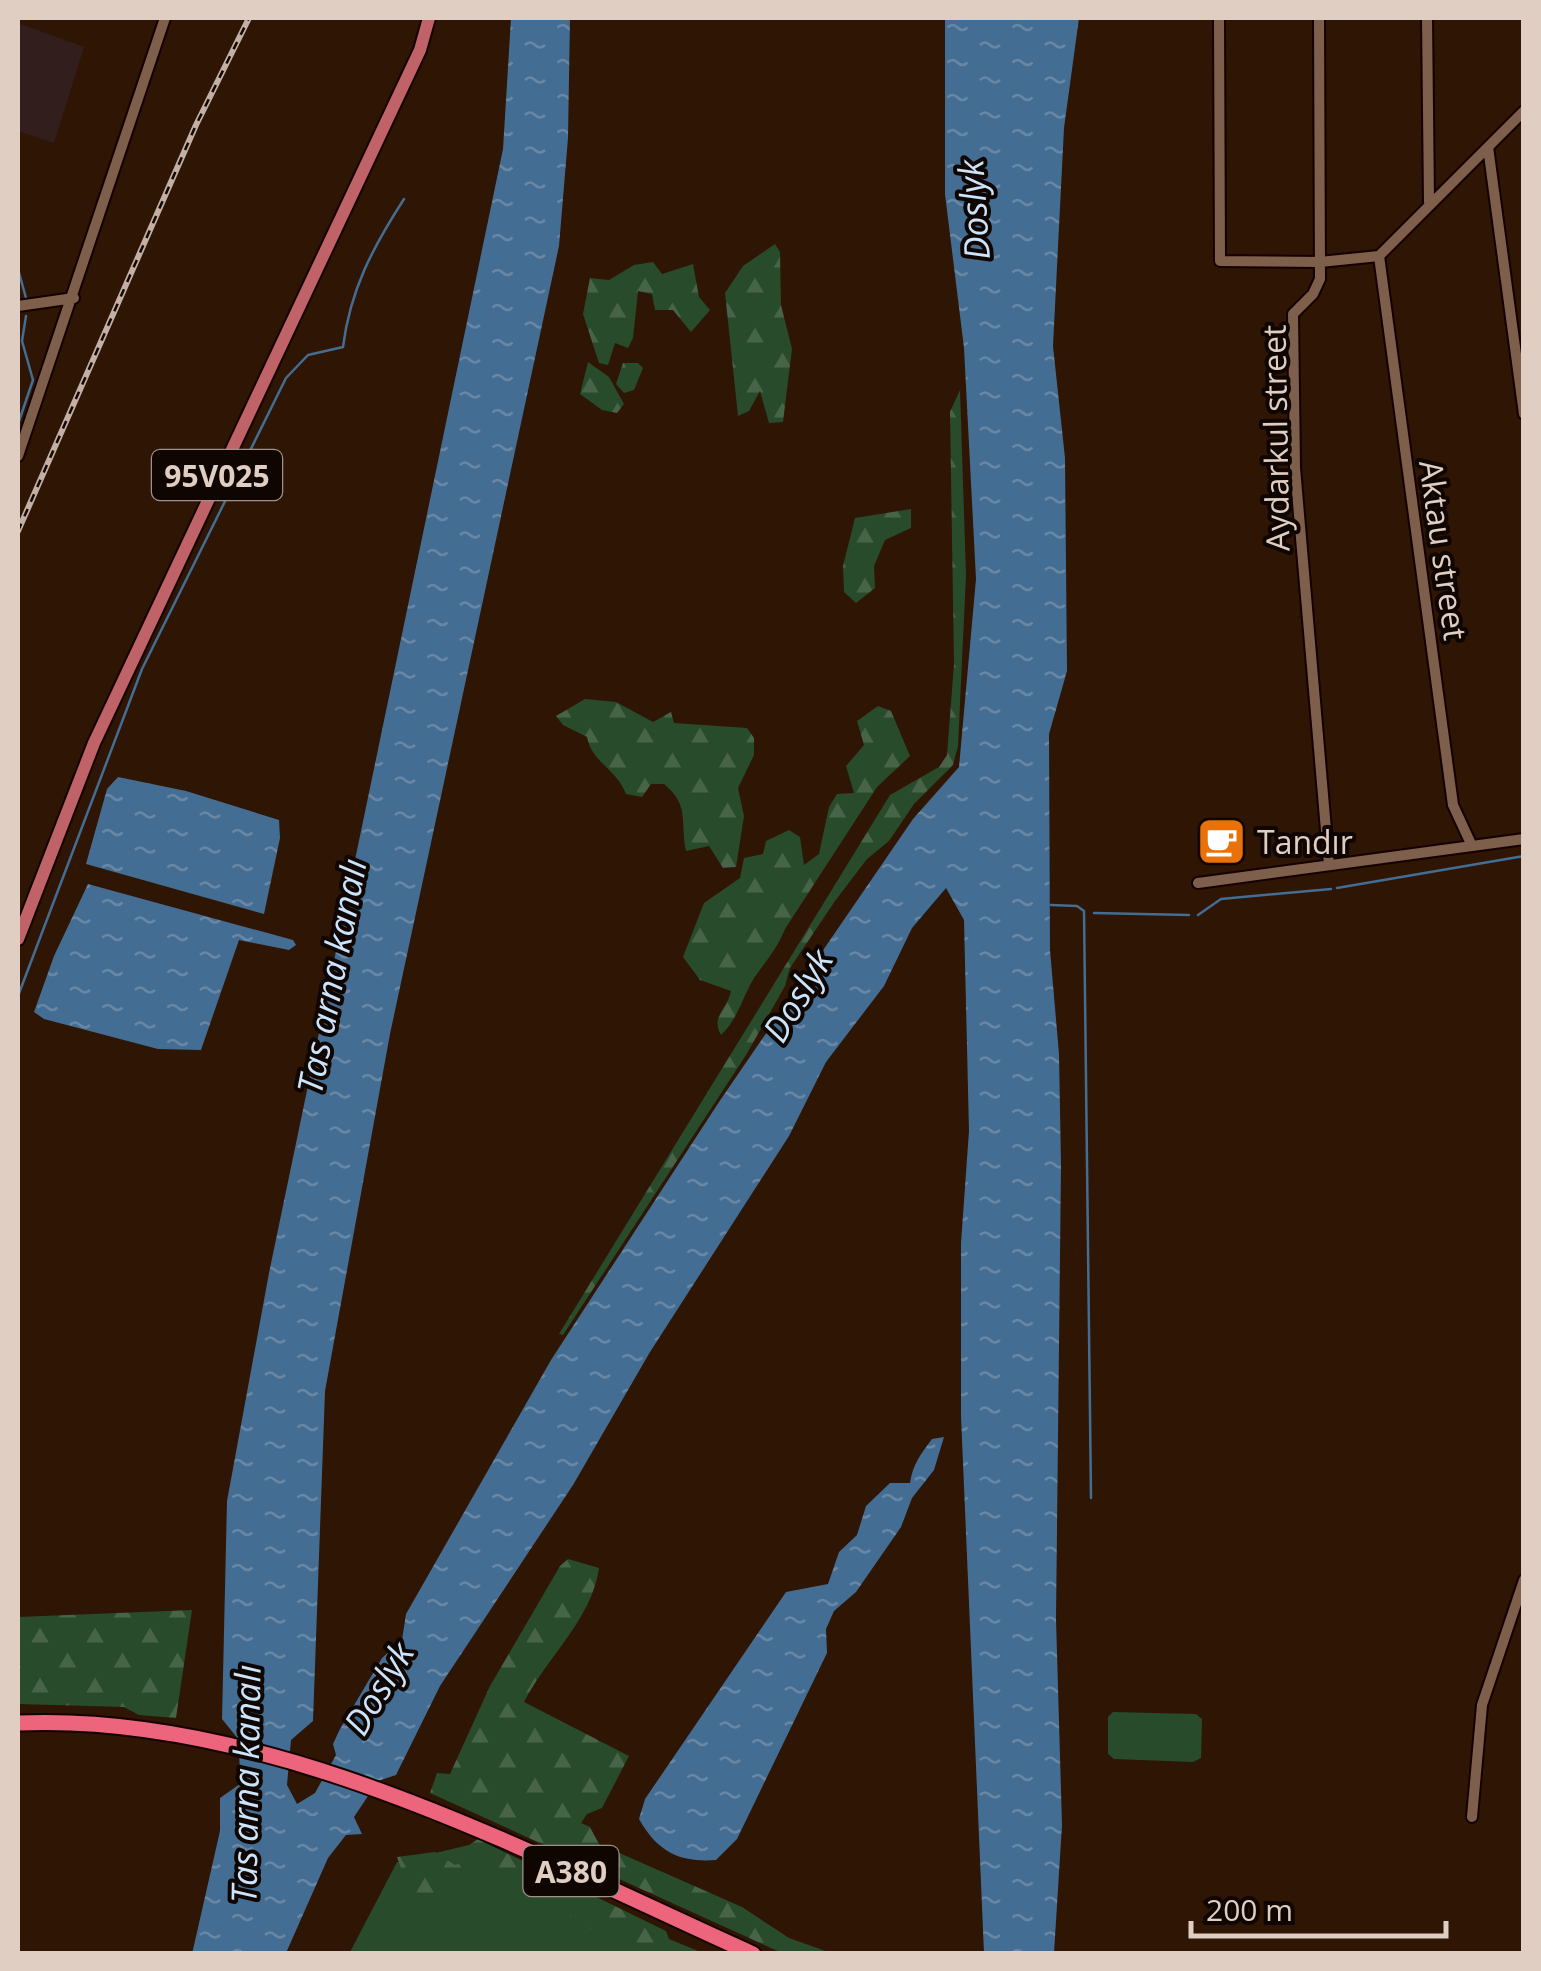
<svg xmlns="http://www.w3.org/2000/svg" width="1541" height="1971" font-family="'Open Sans',sans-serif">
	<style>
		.education { fill: #311e1d }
		.grass { fill: #284b2c }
		.forest { fill: url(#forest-firs) }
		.water { fill: url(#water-ripples) }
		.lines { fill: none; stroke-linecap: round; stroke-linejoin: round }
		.stream { stroke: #446d93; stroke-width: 2.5 }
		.minor-casing { stroke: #150200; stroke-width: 14 }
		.major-casing { stroke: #150200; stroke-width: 16 }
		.highway-casing { stroke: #150200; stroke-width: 19 }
		.minor { stroke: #7e5f4c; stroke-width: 10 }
		.major { stroke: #c06369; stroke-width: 12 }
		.highway { stroke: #ec657c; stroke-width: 15 }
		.rail-casing { stroke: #c3afa3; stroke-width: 6 }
		.rail { stroke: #0f0501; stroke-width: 2.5; stroke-dasharray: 8; stroke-linecap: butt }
		.labels { text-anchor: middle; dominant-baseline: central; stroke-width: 8; stroke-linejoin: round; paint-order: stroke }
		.shield { fill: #0f0501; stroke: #a19289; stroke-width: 2.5 }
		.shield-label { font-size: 30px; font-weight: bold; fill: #e0cec3 }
		.street-label { font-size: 32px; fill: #e0cec3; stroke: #0f0501 }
		.poi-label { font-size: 32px; fill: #e0cec3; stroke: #0f0501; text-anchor: start }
		.water-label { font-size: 35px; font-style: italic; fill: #cbe3fb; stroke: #0f0501 }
	</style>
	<defs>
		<pattern id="forest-firs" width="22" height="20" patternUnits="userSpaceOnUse" patternTransform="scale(2.5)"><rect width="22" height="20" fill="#284b2c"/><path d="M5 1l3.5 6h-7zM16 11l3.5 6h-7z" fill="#476449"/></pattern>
		<pattern id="water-ripples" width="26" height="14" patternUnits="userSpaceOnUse" patternTransform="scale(2.5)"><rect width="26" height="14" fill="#446d93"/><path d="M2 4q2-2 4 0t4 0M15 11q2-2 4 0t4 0" fill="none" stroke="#6887a5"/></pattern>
	</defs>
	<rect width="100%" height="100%" fill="#2e1504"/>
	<path class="education" d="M18 23 84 47 54 143 18 131Z"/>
	<path class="grass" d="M1113 1712 1196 1714 1202 1719 1201 1758 1193 1762 1114 1759 1108 1754V1717Z
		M469 1845 672 1945 670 1954H349L397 1862Z"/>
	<path class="forest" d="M775 244 780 252 781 305 792 349 783 422 769 423 760 391 749 411 738 416 725 293 743 266Z
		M653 262 662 274 693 264 699 297 710 310 691 332 673 310H655L652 294 638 291 633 338 628 348 615 343 608 365 599 363 583 314 590 278 609 280 634 265Z
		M588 362 609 377 624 404 617 413 602 410 580 394Z
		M623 363H638L643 368 634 390 624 393 616 384Z
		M960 390 966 575 958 746 953 765 914 804 889 841 867 859 835 901 790 968 785 986 746 1055 563 1335 559 1334 890 795 939 767 947 755 954 664 950 412Z
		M911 509V528L885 540 874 566 875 588 856 603 844 592 843 566 855 518Z
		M585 699 616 702 653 722 671 712 674 723 747 728 754 738V755L738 788 744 816 736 867 723 868 709 846 686 851C680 822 690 805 664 784H651L642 797 626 794C616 768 592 763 587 737L563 725 556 716Z
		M878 706 891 711 910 756 877 787 785 929C777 949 766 961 754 978 742 998 738 1019 721 1035 710 1016 728 1009 731 991L700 980 683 957 704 903 740 878 744 858 763 854 766 841 789 830 800 837 804 865 819 854 829 807 837 794 854 793 846 766 864 745 857 721Z
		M568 1559 599 1568C592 1619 547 1657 524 1702L629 1756 602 1808 587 1814 581 1823 590 1827 599 1844 742 1907 789 1938 831 1953H782L430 1793 437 1773 450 1774 490 1686 560 1566Z
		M192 1610 176 1718 139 1715 124 1707 18 1704V1617Z
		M478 1839 666 1931 669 1939 703 1953C663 1954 602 1940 570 1917L572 1908 568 1901C504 1869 498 1855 435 1897L432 1915 412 1900 397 1857 435 1852 455 1865 464 1862 469 1845Z"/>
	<path class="water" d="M511 18H570L568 138 559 246 390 1034 325 1391 313 1721 291 1740 287 1785 297 1804 315 1793 336 1755 333 1744 340 1729 382 1658 402 1640 406 1614 551 1360 719 1102 913 819 959 767 976 579 964 348 945 194V18H1079L1064 128 1053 346 1065 458 1067 671 1049 734 1050 950 1059 1054 1061 1165 1056 1619 1062 1825 1054 1953H984L961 1416V1243L969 1131 964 920 946 888 912 928 884 986 826 1062 789 1136 650 1352 573 1485 440 1686 396 1775 378 1781 354 1817 362 1834 346 1835 328 1858 286 1953 192 1954 220 1831V1798L240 1784 239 1740 222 1719 227 1501 269 1273 503 149Z
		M118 777 186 791 279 820 280 838 264 914 86 864 107 789Z
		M88 884 293 940 296 945 289 950 239 940 201 1050 158 1049 44 1019 34 1012 54 956Z
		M944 1437 934 1470 912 1498 901 1527 856 1592 834 1611 826 1629 827 1653 737 1839 716 1860C679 1863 657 1851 639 1819L645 1799 786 1592 828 1584 839 1552 857 1535 866 1506 890 1483H910C913 1464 920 1455 932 1439Z"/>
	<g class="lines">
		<path class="stream" d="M18 269 26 298
			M18 424 33 380 22 341 26 316
			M1337 888 1524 856
			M1051 905 1077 906 1084 911 1091 1498
			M1094 913 1189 915
			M1198 915 1221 899 1331 889
			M18 996 142 669 286 378 308 355 343 347C350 290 373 247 404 199"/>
		<defs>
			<path id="minor" d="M1219 18 1220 261 1320 262 1379 256 1524 111
				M1319 18 1320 279 1313 294 1293 314 1295 468 1329 865
				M1427 18 1429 202
				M1488 147 1524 414
				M1379 256 1453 805 1472 846
				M18 306 74 298
				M18 456 165 18
				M1198 883 1524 839
				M1472 1817 1482 1705 1524 1580"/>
			<path id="major" d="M18 939 94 743 420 50 429 18"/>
			<path id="highway" d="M18 1723C270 1712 528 1853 753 1954"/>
		</defs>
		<use href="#minor" class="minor-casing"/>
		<use href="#major" class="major-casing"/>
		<use href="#highway" class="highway-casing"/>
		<use href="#minor" class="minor"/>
		<use href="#major" class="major"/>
		<use href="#highway" class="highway"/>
		<defs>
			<path id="rail" d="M18 531 196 125 249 18"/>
		</defs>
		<use href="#rail" class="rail-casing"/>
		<use href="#rail" class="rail"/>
	</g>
	<defs>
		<symbol id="cafe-square" viewBox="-11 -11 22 22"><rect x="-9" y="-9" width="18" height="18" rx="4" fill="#e8710a" stroke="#0f0501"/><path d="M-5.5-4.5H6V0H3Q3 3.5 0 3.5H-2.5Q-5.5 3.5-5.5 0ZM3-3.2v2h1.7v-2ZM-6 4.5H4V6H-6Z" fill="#fff"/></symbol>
	</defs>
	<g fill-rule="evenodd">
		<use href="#cafe-square" x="1194" y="814" width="55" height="55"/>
	</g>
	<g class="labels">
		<g class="shield">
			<rect x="152" y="450" width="130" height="50" rx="8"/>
			<rect x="523.5" y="1846" width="95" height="50" rx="8"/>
		</g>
		<g class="shield-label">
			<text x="217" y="475">95V025</text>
			<text x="571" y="1871">A380</text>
		</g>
		<g class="street-label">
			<text transform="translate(1275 438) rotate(-91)">Aydarkul street</text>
			<text transform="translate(1444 550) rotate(82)">Aktau street</text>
		</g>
		<g class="poi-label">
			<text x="1257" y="841">Tandır</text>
		</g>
		<g class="water-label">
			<text transform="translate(973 210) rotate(-94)">Doslyk</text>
			<text transform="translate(331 976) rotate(-79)">Tas arna kanalı</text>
			<text transform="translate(797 995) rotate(-59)">Doslyk</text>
			<text transform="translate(378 1688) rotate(-59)">Doslyk</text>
			<text transform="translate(245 1784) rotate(-89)">Tas arna kanalı</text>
		</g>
	</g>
	<rect width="1541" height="1971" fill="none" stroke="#e0cec3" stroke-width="40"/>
	<path d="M1191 1921v15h255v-15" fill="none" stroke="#e0cec3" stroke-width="5"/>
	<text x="1206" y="1921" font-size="30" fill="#e0cec3" stroke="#0f0501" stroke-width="8" paint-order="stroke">200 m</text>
</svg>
